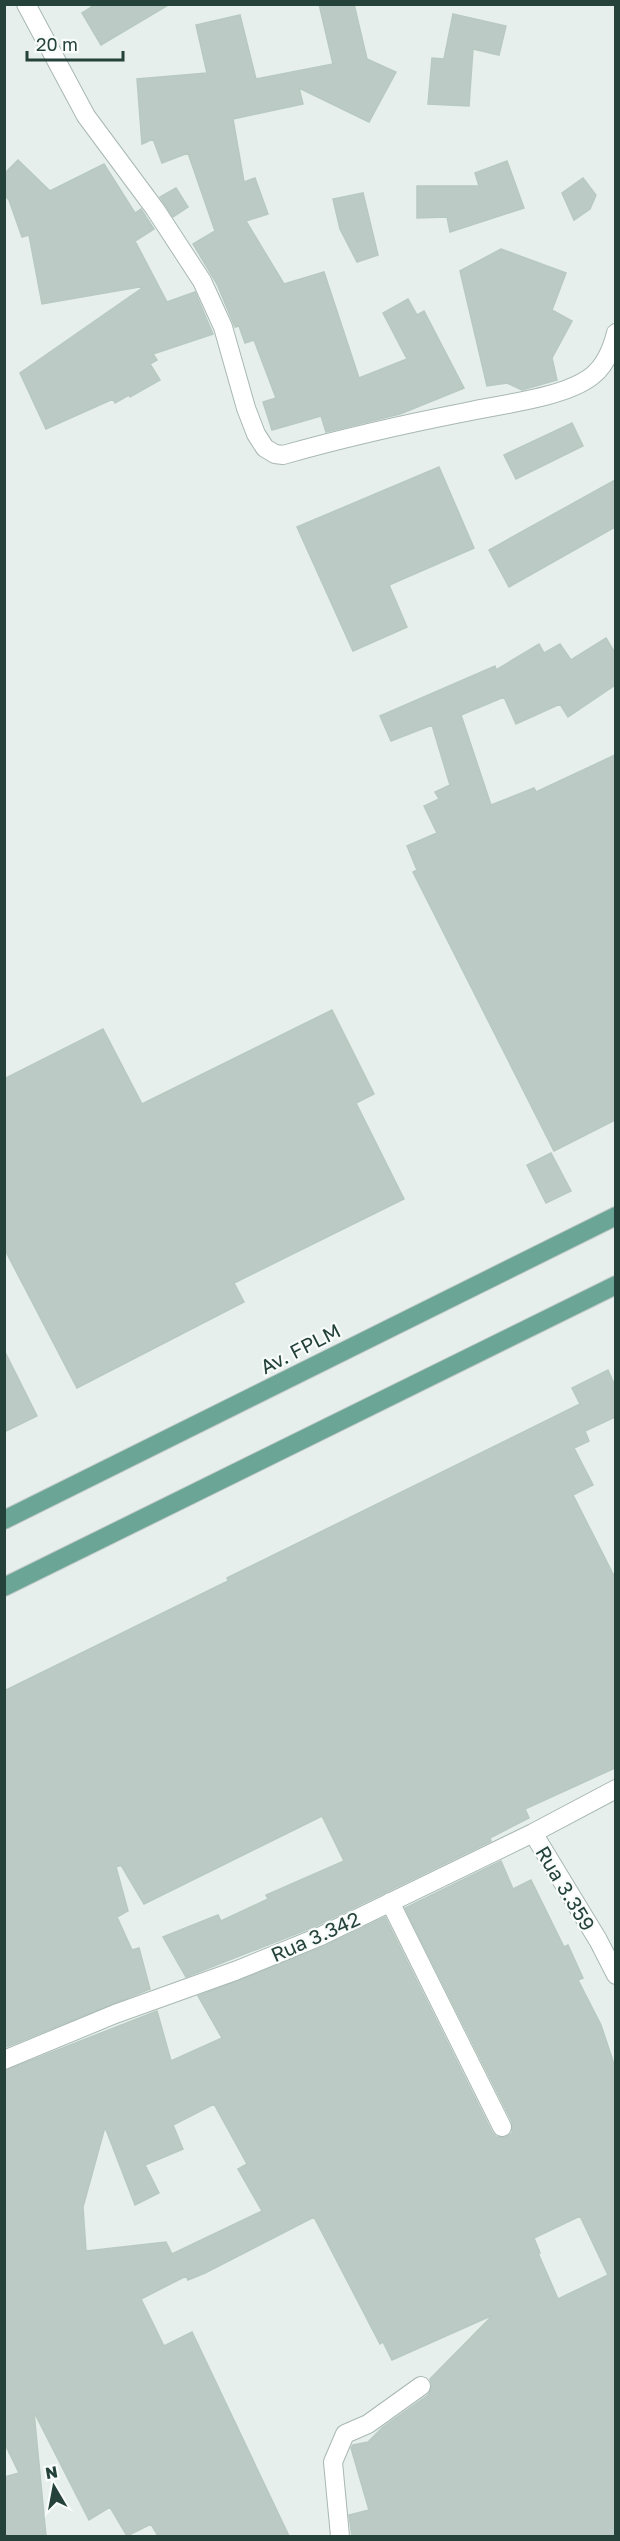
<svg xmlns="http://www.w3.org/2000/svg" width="620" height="2541" font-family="'Golos Text',sans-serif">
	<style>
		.building { fill: #bbcac4; stroke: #b8c9c2; stroke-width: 1.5; fill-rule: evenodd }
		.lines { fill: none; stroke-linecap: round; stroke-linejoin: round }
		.minor-casing { stroke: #a8b8b2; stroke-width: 20 }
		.major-casing { stroke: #c2cac8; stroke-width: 20 }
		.minor { stroke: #fff; stroke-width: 18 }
		.major { stroke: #6aa596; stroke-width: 18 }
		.labels { text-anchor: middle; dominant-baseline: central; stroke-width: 4.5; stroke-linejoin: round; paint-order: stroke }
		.street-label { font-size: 20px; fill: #24423a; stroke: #f7fbf9 }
	</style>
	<rect width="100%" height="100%" fill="#e6efeb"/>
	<path class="building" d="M96 4H170L101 45 82 13Z
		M319 4H354L367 59 396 72 369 122 299 88 303 104 233 119 244 182 255 178 268 214 246 221 284 284 324 272 359 378 407 359 383 313 408 299 417 315 424 311 464 388 400 414 326 432 321 416 272 430 263 402 276 398 254 340 245 343 239 326 235 327 217 284 193 244 215 231 188 153 162 163 153 139 142 144 137 79 207 73 196 25 240 15 256 79 333 64Z
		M453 14 506 26 499 55 473 49 469 106 428 104 432 58 444 59Z
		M18 160 50 191 104 164 135 213 141 209 154 229 135 241 167 302 195 292 213 334 153 354 157 360 150 364 160 380 130 397 129 395 115 403 113 399 46 429 20 373 145 286 42 304 29 235 22 237 9 200 4 195V174Z
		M507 161 524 208 450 232 447 217 417 218V186H479L475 173Z
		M583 178 596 195 590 209 574 220 562 193Z
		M176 188 188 207 173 217 160 197Z
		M363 193 378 255 357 262 340 229 333 199Z
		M501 249 566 273 552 310 572 321 552 358 557 380 522 390 507 383 487 386 460 271Z
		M572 423 583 446 516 479 504 455Z
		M439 467 474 548 389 585 407 627 353 651 297 527Z
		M615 480V527L509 587 489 550Z
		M606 638 615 653V685L568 717 560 704 516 724 504 697 461 715 491 805 534 788 536 792 615 755V1120L554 1151 413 872 417 870 407 846 437 833 424 806 439 799 435 792 450 785 432 725 391 741 380 716 495 666 496 670 539 644 544 653 560 644 571 660Z
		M332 1010 374 1094 356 1103 404 1199 234 1283 244 1302 77 1388 4 1248V1079L103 1029 142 1104Z
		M551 1153 571 1191 546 1203 527 1165Z
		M4 1350 37 1416 4 1432Z
		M608 1370 615 1386V1417L585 1431 589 1441 574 1448 593 1485 573 1495 615 1578V1768L525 1809 529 1818 490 1838 491 1841 316 1926 186 1977 163 1937 218 1915 221 1921 268 1899 266 1895 344 1861 322 1816 144 1904 121 1865 116 1867 128 1911 117 1917 132 1950 139 1948 150 1989 4 2048V1691L228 1581 227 1578 580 1404 572 1388Z
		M501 1861 513 1889 531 1880 564 1947 568 1945 583 1978 578 1980 601 2025 615 2067V2536H352L349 2515 369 2510 351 2448 353 2445 368 2442 383 2427 428 2395 432 2385 430 2379 493 2315 392 2360 383 2342 380 2344 314 2217 205 2273 188 2280 186 2276 141 2299 164 2346 192 2332 289 2536H158L151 2524 127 2536 110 2507 89 2520 34 2412 46 2536H4V2477L19 2473 4 2442V2071L157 2011 171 2061 222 2038 198 1996 325 1946 385 1917 492 2132 496 2137H506L512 2133V2122L405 1908ZM214 2104 247 2164 238 2169 262 2211 172 2254 166 2242 86 2251 83 2207 105 2127 135 2205 159 2193 145 2165 183 2149 173 2125ZM580 2216 608 2275 558 2299 538 2253H540L534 2238Z"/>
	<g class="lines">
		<defs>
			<path id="minor" d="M26 4 86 116 155 209 202 281 223 327 246 408 256 434 265 448 275 454 283 455C343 438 405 424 466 412 501 404 564 398 592 376 605 366 612 349 616 333
				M533 1833 598 1940 616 1975
				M390 1902 502 2127
				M4 2060 115 2014 235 1971 321 1936 533 1833 616 1789
				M340 2536 333 2462 345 2434 368 2424 421 2386"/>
			<path id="major" d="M4 1520 616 1216
				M4 1587 616 1285"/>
		</defs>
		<use href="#minor" class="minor-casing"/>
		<use href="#major" class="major-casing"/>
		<use href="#minor" class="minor"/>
		<use href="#major" class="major"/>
	</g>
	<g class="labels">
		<g class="street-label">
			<text transform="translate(300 1348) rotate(-27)">Av. FPLM</text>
			<text transform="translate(566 1888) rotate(59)">Rua 3.359</text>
			<text transform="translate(315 1936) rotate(-24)">Rua 3.342</text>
		</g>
	</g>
	<rect width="620" height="2541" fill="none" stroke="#24423a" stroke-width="12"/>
	<g transform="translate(54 2487) rotate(350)" stroke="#f7fbf9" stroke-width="4.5" paint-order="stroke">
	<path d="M0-4.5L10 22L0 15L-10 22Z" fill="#24423a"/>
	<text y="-9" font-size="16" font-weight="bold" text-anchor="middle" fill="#24423a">N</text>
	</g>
	<path d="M27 51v9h96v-9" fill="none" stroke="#24423a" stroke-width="3"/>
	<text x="36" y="51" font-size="18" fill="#24423a" stroke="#f7fbf9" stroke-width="4.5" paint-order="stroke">20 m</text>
</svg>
